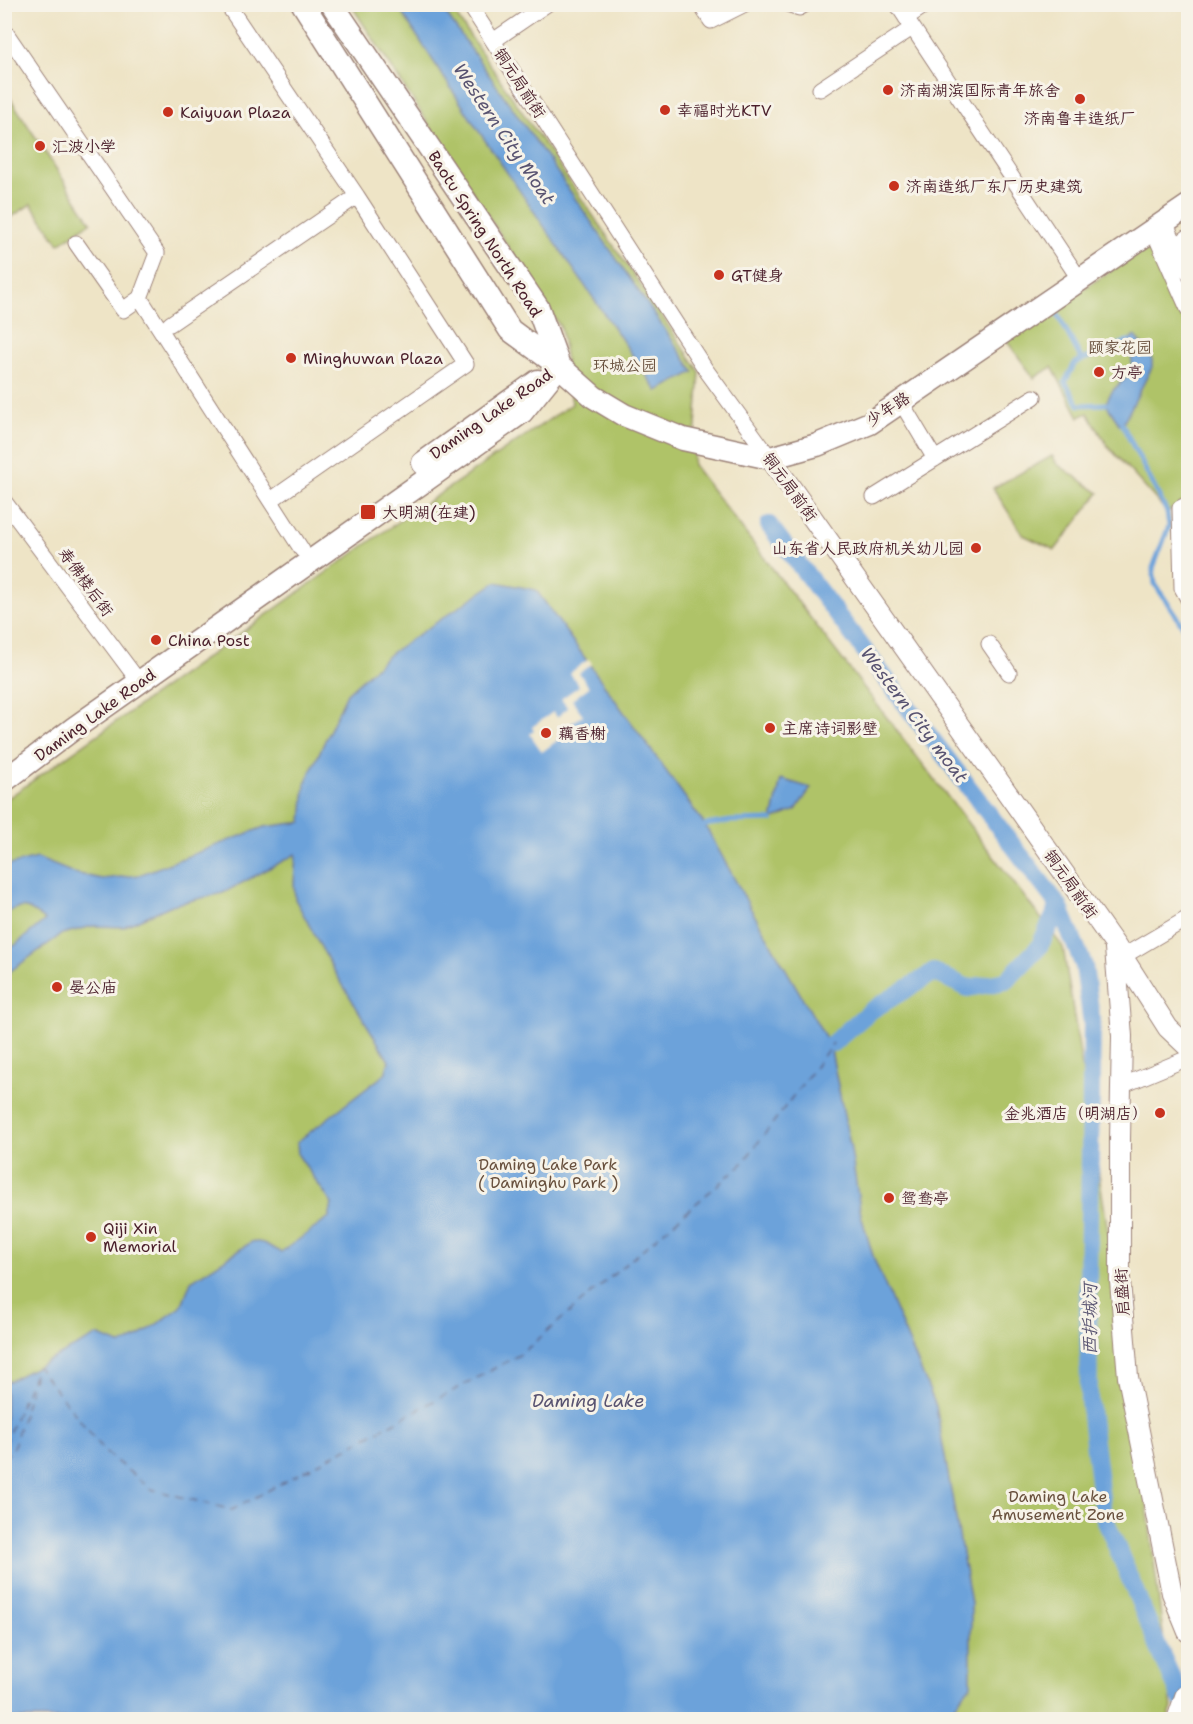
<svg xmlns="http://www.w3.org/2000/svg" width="1193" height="1724" font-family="'Shantell Sans','LXGW WenKai TC',sans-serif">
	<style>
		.green { fill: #afc367; stroke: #7c7149; stroke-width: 1.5 }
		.water { fill: #6ca2da; stroke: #5b6082; stroke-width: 1.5 }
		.pier { fill: #eee4c6 }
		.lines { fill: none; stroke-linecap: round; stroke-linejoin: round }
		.stream { stroke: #6ca2da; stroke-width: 5 }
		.canal { stroke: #6ca2da; stroke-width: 18 }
		.ferry { stroke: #585371; stroke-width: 1.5; stroke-dasharray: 8 6; stroke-linecap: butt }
		.minor-casing { stroke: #9c8278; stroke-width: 17 }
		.tertiary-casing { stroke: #9c8278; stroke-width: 22 }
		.secondary-casing { stroke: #9c8278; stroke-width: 25 }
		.trunk-casing { stroke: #9c8278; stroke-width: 28 }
		.minor { stroke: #fff; stroke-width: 15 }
		.tertiary { stroke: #fff; stroke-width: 20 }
		.secondary { stroke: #fff; stroke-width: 22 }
		.trunk { stroke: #fff; stroke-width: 26 }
		.poi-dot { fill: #c8321e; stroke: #f7f3e8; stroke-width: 2 }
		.labels { text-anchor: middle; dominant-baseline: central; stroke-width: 6; stroke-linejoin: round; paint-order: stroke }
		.street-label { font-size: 16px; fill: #4a1f2b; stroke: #f7f3e8 }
		.poi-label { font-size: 16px; fill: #4a1f2b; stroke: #f7f3e8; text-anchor: start }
		.park-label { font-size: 16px; fill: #68503d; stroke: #f7f3e8 }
		.water-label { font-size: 18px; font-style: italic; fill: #585371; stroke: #f7f3e8 }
	</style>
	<rect width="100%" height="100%" fill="#f7f3e8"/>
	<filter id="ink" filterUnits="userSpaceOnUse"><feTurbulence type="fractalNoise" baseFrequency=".0167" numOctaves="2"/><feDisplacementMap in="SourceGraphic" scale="12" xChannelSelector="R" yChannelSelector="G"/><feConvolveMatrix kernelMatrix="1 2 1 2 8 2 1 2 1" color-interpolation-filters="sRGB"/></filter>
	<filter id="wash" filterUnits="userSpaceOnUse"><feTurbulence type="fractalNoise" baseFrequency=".008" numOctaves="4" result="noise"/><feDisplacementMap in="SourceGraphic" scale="24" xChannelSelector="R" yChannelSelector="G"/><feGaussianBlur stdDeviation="1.35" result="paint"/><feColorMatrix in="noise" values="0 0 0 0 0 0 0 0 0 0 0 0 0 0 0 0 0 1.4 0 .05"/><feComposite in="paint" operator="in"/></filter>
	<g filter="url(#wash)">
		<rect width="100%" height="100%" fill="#eee4c6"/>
		<path class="green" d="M351 5H449L700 372 693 465 1063 947 1133 1389 1172 1708 1168 1719H5L4 801 382 533 572 404 561 328Z
			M4 89 91 222 59 244 31 204 5 221Z
			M1150 245 1188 330V499L1167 512 1107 445 1088 413 1079 417 1052 367 1034 378 1006 340Z
			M1052 456 1057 464 1099 493 1055 550 1023 535 993 488Z"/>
		<path class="water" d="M397 5H440L553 166 694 372 657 391 478 130Z
			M1135 336 1152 358V367L1124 422 1119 424 1106 404C1111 384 1131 381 1132 365 1133 356 1127 349 1128 341Z
			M496 582 536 590 705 825 752 911 830 1045 851 1150 861 1215 874 1259 936 1406 971 1603V1685L944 1719H5V1383L98 1335 121 1345 137 1338 181 1307 191 1281 253 1241 263 1243 281 1252 329 1218 332 1204 298 1155 297 1142 385 1074 389 1061 333 969 295 899 294 883 296 854 223 893 172 905 123 927 93 926 62 934 5 975V948L14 946 45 920C29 908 23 902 5 914V866L37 858 74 873 102 879 139 875 264 827 302 822 305 784 347 693 391 653Z
			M781 779 811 788 796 810 772 820Z"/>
		<path class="pier" d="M589 659 592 664 579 673 589 687 572 700 583 715 563 729 566 734 542 752 530 734 534 731 532 727 553 712 557 717 568 708 561 699 579 686 570 673Z"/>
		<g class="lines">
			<path class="stream" d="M1053 306 1082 360
				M1106 404 1079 405 1065 382 1075 363 1128 341
				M1122 424 1167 512 1169 526 1153 568 1155 584 1188 634
				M705 825 731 821 772 820"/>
			<path class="canal" d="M769 525 1059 906 1084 966 1092 1024 1088 1286 1089 1401 1103 1514 1163 1658 1187 1711
				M833 1043 870 1011 934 972 968 988 1006 981 1039 947 1059 906"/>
			<path class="ferry" d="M4 1445 37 1366 106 1453 151 1489 232 1510 521 1354 742 1164 833 1043
				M4 1459 14 1446 34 1376"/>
		</g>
	</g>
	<g filter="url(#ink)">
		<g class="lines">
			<defs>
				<path id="minor" d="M227 4 357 196
					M469 4 706 370 770 458
					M700 4 711 21 745 4
					M787 4 799 8 806 4
					M897 4 1080 280
					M906 18 927 4
					M4 30 157 253 140 298 302 550
					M493 41 547 4
					M820 89 912 28
					M1165 222 1188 272
					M1153 230 1188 309
					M76 243 123 310 140 298
					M1176 246 1188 237
					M170 324 357 196 466 364 271 500
					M901 402 935 459
					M874 497 1034 397
					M4 501 140 683
					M1188 504 1180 508 1182 588 1188 599
					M989 644 1009 673
					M1122 957 1188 918
					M1121 1086 1188 1058"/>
				<path id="tertiary" d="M770 458 1115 945 1168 1028 1188 1047
					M1115 948 1122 1036 1120 1139V1281L1128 1377 1172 1593 1188 1632"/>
				<path id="secondary" d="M303 4 510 330 559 366 594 397 624 415 683 439 770 458 817 445 870 423 1188 206
					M332 4 538 308 559 366
					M423 463 538 381
					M4 781 73 729 522 412 559 366"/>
				<path id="trunk" d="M1180 1720 1188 1697"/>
			</defs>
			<use href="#minor" class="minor-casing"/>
			<use href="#tertiary" class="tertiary-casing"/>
			<use href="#secondary" class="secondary-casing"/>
			<use href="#trunk" class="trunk-casing"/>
			<use href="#minor" class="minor"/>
			<use href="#tertiary" class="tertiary"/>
			<use href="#secondary" class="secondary"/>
			<use href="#trunk" class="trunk"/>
		</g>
	</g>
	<g class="poi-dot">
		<circle cx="888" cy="90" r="6"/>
		<circle cx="1080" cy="99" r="6"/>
		<circle cx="665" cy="110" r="6"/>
		<circle cx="168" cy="112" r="6"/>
		<circle cx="40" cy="146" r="6"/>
		<circle cx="894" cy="186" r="6"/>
		<circle cx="719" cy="275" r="6"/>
		<circle cx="291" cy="358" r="6"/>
		<circle cx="1099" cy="372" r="6"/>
		<rect x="360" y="504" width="16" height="16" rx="3"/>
		<circle cx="976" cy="548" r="6"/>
		<circle cx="156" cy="640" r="6"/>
		<circle cx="770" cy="728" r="6"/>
		<circle cx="546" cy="733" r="6"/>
		<circle cx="57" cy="987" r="6"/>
		<circle cx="1160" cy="1113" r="6"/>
		<circle cx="889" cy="1198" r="6"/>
		<circle cx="91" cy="1237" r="6"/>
	</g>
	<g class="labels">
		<g class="street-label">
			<text transform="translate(520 83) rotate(57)">铜元局前街</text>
			<text transform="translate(485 234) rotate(57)">Baotu Spring North Road</text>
			<text transform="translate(888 409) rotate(-33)">少年路</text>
			<text transform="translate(491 414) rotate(-35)">Daming Lake Road</text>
			<text transform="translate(790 487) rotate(54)">铜元局前街</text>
			<text transform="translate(86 582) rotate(54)">寿佛楼后街</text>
			<text transform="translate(95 715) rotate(-36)">Daming Lake Road</text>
			<text transform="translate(1071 884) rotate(55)">铜元局前街</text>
			<text transform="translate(1122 1292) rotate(-93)">启盛街</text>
		</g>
		<g class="poi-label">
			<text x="900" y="90">济南湖滨国际青年旅舍</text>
			<text x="677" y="110">幸福时光KTV</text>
			<text x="180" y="112">Kaiyuan Plaza</text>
			<text x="1080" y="118" text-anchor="middle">济南鲁丰造纸厂</text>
			<text x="52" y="146">汇波小学</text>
			<text x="906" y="186">济南造纸厂东厂历史建筑</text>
			<text x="731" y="275">GT健身</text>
			<text x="303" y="358">Minghuwan Plaza</text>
			<text x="1111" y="372">方亭</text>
			<text x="382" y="512">大明湖(在建)</text>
			<text x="964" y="548" text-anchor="end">山东省人民政府机关幼儿园</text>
			<text x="168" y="640">China Post</text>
			<text x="782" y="728">主席诗词影壁</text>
			<text x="558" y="733">藕香榭</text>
			<text x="69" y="987">晏公庙</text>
			<text x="1148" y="1113" text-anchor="end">金兆酒店（明湖店）</text>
			<text x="901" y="1198">鸳鸯亭</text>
			<text x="103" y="1228">Qiji Xin<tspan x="103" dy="18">Memorial</tspan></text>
		</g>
		<g class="park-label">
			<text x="1120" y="347">颐家花园</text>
			<text x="625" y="365">环城公园</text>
			<text x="548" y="1164">Daming Lake Park<tspan x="548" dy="18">( Daminghu Park )</tspan></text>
			<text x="1058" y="1496">Daming Lake<tspan x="1058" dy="18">Amusement Zone</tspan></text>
		</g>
		<g class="water-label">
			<text transform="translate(504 134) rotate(56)">Western City Moat</text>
			<text transform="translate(914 715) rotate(53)">Western City moat</text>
			<text transform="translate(1090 1319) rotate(-90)">西护城河</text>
			<text x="588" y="1401">Daming Lake</text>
		</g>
	</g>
	<rect width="1193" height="1724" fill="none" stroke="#f7f3e8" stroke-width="24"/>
</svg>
